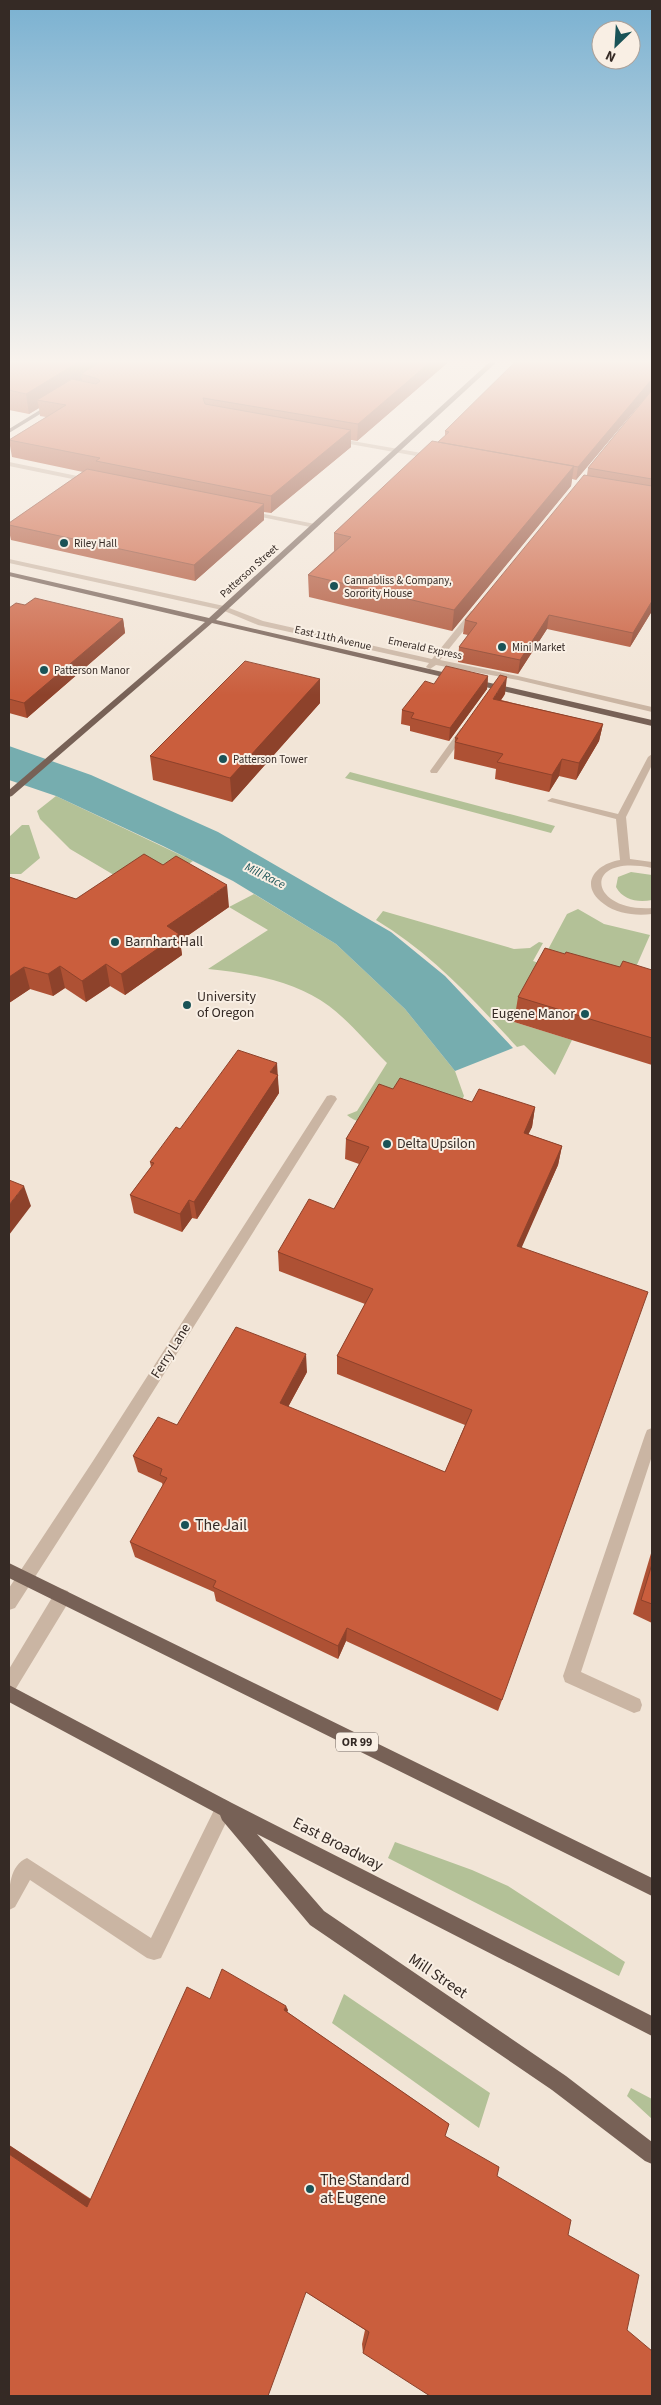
<svg xmlns="http://www.w3.org/2000/svg" width="661" height="2405" font-family="'Source Sans 3',sans-serif">
	<style>
		.green { fill: #b3c197 }
		.water { fill: #76adaf }
		.lines { fill: none; stroke-linecap: round; stroke-linejoin: round }
		.minor { fill: #cab5a3; fill-rule: evenodd }
		.major { fill: #776156; fill-rule: evenodd }
		.wall { fill: #ae5134 }
		.shaded-wall { fill: #8d422b }
		.building { fill: #ca5e3d; stroke: #8d422b }
		.poi-dot { fill: #1a5357; stroke: #f9efe4; stroke-width: 2 }
		.labels { text-anchor: middle; dominant-baseline: central; stroke-width: 4; stroke-linejoin: round; paint-order: stroke }
		.far-poi-label { font-size: 11px; fill: #352a25; stroke: #f9efe4; text-anchor: start }
		.far-street-label { font-size: 11px; fill: #352a25; stroke: #f9efe4 }
		.far-water-label { font-size: 12px; font-style: italic; fill: #1a5357; stroke: #f9efe4 }
		.shield { fill: #f9efe4; stroke: #70655e; stroke-width: 1 }
		.shield-label { font-size: 12px; font-weight: bold; fill: #352a25 }
		.poi-label { font-size: 14px; fill: #352a25; stroke: #f9efe4; text-anchor: start }
		.street-label { font-size: 14px; fill: #352a25; stroke: #f9efe4 }
		.near-poi-label { font-size: 16px; fill: #352a25; stroke: #f9efe4; text-anchor: start }
		.near-street-label { font-size: 16px; fill: #352a25; stroke: #f9efe4 }
	</style>
	<rect width="100%" height="100%" fill="#f2e5d7"/>
	<path class="green" d="M350 772 555 826 551 833 345 778Z
		M56 796 193 861 166 879 119 878 70 849 40 819 37 811Z
		M22 825H29L40 858 21 874H9V837Z
		M631 872 652 875V900C638 903 623 900 616 887L618 877Z
		M254 894 336 944 405 1009 455 1071 464 1096 443 1135C423 1132 359 1128 347 1115L357 1111 387 1063C368 1044 350 1022 329 1006 295 981 249 973 208 969L268 930 229 907Z
		M578 909 604 924 650 935 629 983 544 957 567 914Z
		M383 911 514 949 530 948 539 942 543 943 533 961 544 965 514 1022 572 1040 555 1075 524 1045 517 1047C474 1000 431 953 376 920Z
		M395 1842 472 1870 508 1886 625 1962 619 1976 388 1858Z
		M344 1994 490 2093 479 2128 332 2023Z
		M631 2088 652 2099V2119L627 2096Z"/>
	<path class="water" d="M9 746 91 775 218 832 391 932 445 976 513 1048 455 1071 405 1009 336 944 233 881 163 846 56 796 9 780Z"/>
	<g class="lines">
		<path class="minor" d="M335 438 433 455 436 457 433 459 333 441Z
			M9 462 92 479 95 481 92 483 9 466Z
			M249 511 315 524 318 526 315 528 247 514V512Z
			M9 559 224 606 263 621 432 659 471 611H474L478 613 440 660 518 676 652 707V712L518 680 436 665 430 669 426 667 429 663 258 625 222 610 9 563Z
			M461 728 468 730 437 773H431L430 771Z
			M652 754V765L626 817 630 859 652 862V868C581 853 588 912 652 908V914C636 916 617 914 604 904 578 885 595 864 620 860L616 819 547 801 552 798 618 814 648 757Z
			M331 1095 335 1096 337 1099 335 1102 103 1471 15 1608 9 1610V1588L93 1461 327 1096Z
			M652 1428V1456L581 1672 640 1699 642 1705 640 1711 634 1713 565 1682 563 1676 645 1435 647 1430Z
			M62 1589 68 1591 70 1597 68 1603 15 1690 9 1692V1669L56 1591Z
			M224 1799 230 1802 233 1808 161 1958 154 1960 147 1958 30 1880 15 1907 9 1910C9 1892 8 1866 27 1858L151 1938 218 1802Z"/>
		<path class="major" d="M494 358H501L216 620 652 720V726L212 623 12 796 9 797V790L205 622 9 576V572L209 618Z
			M53 402 55 405 9 433V429Z
			M9 1563 652 1878V1896L9 1578Z
			M9 1685 230 1802 652 2016V2036L257 1834 324 1911 566 2076 652 2142V2164L645 2161 552 2090 310 1925 222 1820 220 1815 9 1702Z"/>
	</g>
	<path class="wall" d="M9 358H453L357 441 351 440V447L271 513 264 512V520L195 581 11 540 9 531V523L83 472 12 457 9 440 46 417 40 416 39 408 29 414 9 410Z
		M652 358V611L630 647 547 629 518 674 458 662 459 647 468 635 463 634 465 620 587 475 588 468 651 391 576 480 572 479 571 486 452 631 309 597 308 575 334 551V533L438 442 445 436V431Z
		M25 605 123 619 125 633 27 718 9 713V608Z
		M488 676 487 689 449 741 410 731V726L401 724 402 710 434 684Z
		M320 679V703L232 802 153 780 150 756Z
		M505 694 501 700 603 724 599 741 576 780 559 776 549 792 495 779 496 769 454 759 455 738Z
		M9 877 76 899 229 907 180 941 182 955 125 995 110 986 86 1002 65 988 53 996 30 989 9 1003Z
		M565 954 620 967 652 970V1065L514 1022 518 997Z
		M277 1075 279 1093 197 1219 192 1218 182 1232 134 1213 130 1195 151 1167 150 1162 180 1129Z
		M393 1089 472 1102 535 1107 532 1127 528 1134 562 1146 558 1165 521 1247 502 1700 498 1711 346 1641 338 1659 216 1601 214 1592 135 1557 130 1542 163 1486 162 1483 138 1472 133 1456 177 1425 307 1372 288 1407 445 1472 465 1425 337 1374V1356L365 1304 279 1271 278 1252 334 1209 359 1164 345 1159 346 1139Z
		M652 1550V1623L633 1614Z
		M210 1999 288 2010 287 2012 449 2124 363 2353 362 2344 365 2330 306 2292 9 2396V2145L91 2199Z"/>
	<path class="shaded-wall" d="M85 358H111L81 374 82 382 37 400 39 408 29 414 26 394Z
		M435 358H453L357 441 358 424Z
		M652 379 651 391 576 480 578 467Z
		M351 430V447L271 513V496Z
		M574 466 571 486 452 631 454 610Z
		M264 504V520L195 581 194 565Z
		M652 601V611L630 647 633 633Z
		M549 615 547 629 518 674 520 660Z
		M123 619 125 633 27 718 24 703Z
		M488 676 487 689 449 741 450 728Z
		M507 677 505 694 491 715 493 699Z
		M320 679V703L232 802 230 778Z
		M603 724 599 741 576 780 579 763Z
		M562 759 559 776 549 792 552 775Z
		M227 885 229 907 180 941 182 955 125 995 121 974 167 926Z
		M106 964 110 986 86 1002 82 981Z
		M60 966 65 988 53 996 48 974Z
		M24 967 30 989 9 1003V977Z
		M277 1063 279 1093 197 1219 194 1202 270 1072Z
		M535 1107 532 1127 520 1152 524 1133Z
		M562 1146 558 1165 514 1265 517 1246Z
		M24 1186 31 1206 9 1235V1205Z
		M189 1200 192 1218 182 1232 180 1214Z
		M306 1354 307 1372 281 1420 280 1403Z
		M347 1628 346 1641 338 1659V1646Z
		M286 2006 288 2010 286 2015 284 2010Z
		M9 2145 97 2204 87 2207 9 2154Z"/>
	<path class="building" d="M9 358H85L26 394 9 390Z
		M106 358H435L358 424 203 398 205 404 351 430 271 496 96 461 100 458 9 440 66 405 37 400 72 379 96 384 100 381 98 379 81 374Z
		M519 358H652V379L578 467 438 442 449 432 445 431Z
		M652 390V479L588 468Z
		M432 441 574 466 454 610 308 575 351 537 334 533Z
		M87 469 264 504 194 565 9 525V523Z
		M584 475 652 486V601L633 633 549 615 520 660 459 647 477 623 465 620Z
		M35 598 123 619 24 703 9 699V608L16 603 25 605Z
		M245 661 320 679 230 778 150 756Z
		M446 666 488 676 450 728 411 718 414 713 402 710 425 681 434 684Z
		M500 675 507 677 493 699 603 724 579 763 562 759 552 775 497 762 503 754 455 742 458 738H455Z
		M144 854 163 865 176 856 227 885 167 926 179 934 121 974 106 964 82 981 60 966 48 974 24 967 9 977V877L76 899Z
		M545 948 565 954 566 952 620 967 623 961 652 970V1038L518 997Z
		M238 1050 277 1063 270 1072 278 1075 194 1202 189 1200 180 1214 130 1195 154 1163 150 1162 176 1127 180 1129Z
		M400 1078 472 1102 479 1089 535 1107 524 1133 562 1146 517 1246 648 1292 502 1700 347 1628 338 1646 213 1587 216 1581 130 1542 167 1478 160 1475 162 1469 133 1456 158 1417 177 1425 236 1327 306 1354 280 1403 445 1472 472 1410 337 1356 373 1289 278 1252 309 1199 334 1209 369 1147 346 1139 379 1084 393 1089Z
		M9 1180 24 1186 9 1205Z
		M652 1564V1604L641 1600Z
		M222 1969 286 2006 284 2010 449 2124 445 2136 499 2167 497 2176 571 2220 568 2235 639 2275 627 2330 652 2351V2396H430L363 2353 369 2332 306 2292 268 2396H9V2154L87 2207 187 1987 210 1999Z"/>
	<linearGradient id="sky" x2="0" y2="1"><stop stop-color="#7ab1d1"/><stop offset="0.52" stop-color="#f9f3ed"/><stop offset="1" stop-color="#f9f3ed" stop-opacity="0"/></linearGradient>
	<rect width="661" height="695" fill="url(#sky)"/>
	<g class="poi-dot">
		<circle cx="64" cy="543" r="5"/>
		<circle cx="334" cy="586" r="5"/>
		<circle cx="502" cy="647" r="5"/>
		<circle cx="44" cy="670" r="5"/>
		<circle cx="223" cy="759" r="5"/>
		<circle cx="115" cy="942" r="5"/>
		<circle cx="187" cy="1005" r="5"/>
		<circle cx="585" cy="1014" r="5"/>
		<circle cx="387" cy="1144" r="5"/>
		<circle cx="185" cy="1525" r="5"/>
		<circle cx="310" cy="2189" r="5"/>
	</g>
	<g class="labels">
		<g class="far-poi-label">
			<text x="74" y="543">Riley Hall</text>
			<text x="344" y="580">Cannabliss &amp; Company,<tspan x="344" dy="13">Sorority House</tspan></text>
			<text x="512" y="647">Mini Market</text>
			<text x="54" y="670">Patterson Manor</text>
			<text x="233" y="759">Patterson Tower</text>
		</g>
		<g class="far-street-label">
			<text transform="translate(249 571) rotate(-42)">Patterson Street</text>
			<text transform="translate(333 638) rotate(13)">East 11th Avenue</text>
			<text transform="translate(425 648) rotate(12)">Emerald Express</text>
		</g>
		<g class="far-water-label">
			<text transform="translate(265 876) rotate(26)">Mill Race</text>
		</g>
		<rect class="shield" x="336" y="1732.5" width="42" height="19" rx="4"/>
		<g class="shield-label">
			<text x="357" y="1742">OR 99</text>
		</g>
		<g class="poi-label">
			<text x="125" y="942">Barnhart Hall</text>
			<text x="197" y="997">University<tspan x="197" dy="16">of Oregon</tspan></text>
			<text x="575" y="1014" text-anchor="end">Eugene Manor</text>
			<text x="397" y="1144">Delta Upsilon</text>
		</g>
		<g class="street-label">
			<text transform="translate(171 1351) rotate(-58)">Ferry Lane</text>
		</g>
		<g class="near-poi-label">
			<text x="195" y="1525">The Jail</text>
			<text x="320" y="2180">The Standard<tspan x="320" dy="18">at Eugene</tspan></text>
		</g>
		<g class="near-street-label">
			<text transform="translate(338 1844) rotate(27)">East Broadway</text>
			<text transform="translate(438 1976) rotate(34)">Mill Street</text>
		</g>
	</g>
	<rect width="661" height="2405" fill="none" stroke="#352a25" stroke-width="20"/>
	<g transform="translate(616 45) rotate(205)"><circle r="24" fill="#f9efe4" stroke="#aba098"/>
	<path d="M0-4L9 19L0 12L-9 19Z" fill="#1a5357"/>
	<text y="-8" font-size="14" font-weight="bold" text-anchor="middle" fill="#352a25">N</text>
	</g>
</svg>
